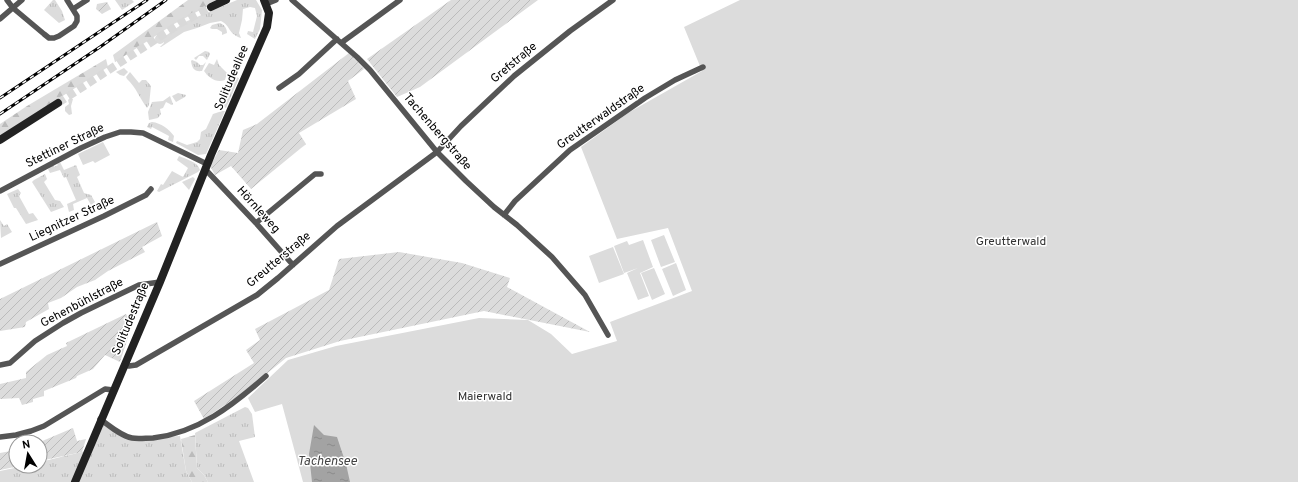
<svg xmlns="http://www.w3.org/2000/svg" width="1298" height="482" font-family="Overpass,sans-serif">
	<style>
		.grass { fill: url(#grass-tufts) }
		.forest { fill: url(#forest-firs) }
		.park { fill: #dcdcdc }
		.garden { fill: url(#garden-furrows) }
		.water { fill: url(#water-ripples) }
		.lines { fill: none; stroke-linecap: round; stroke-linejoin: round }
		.secondary-tunnel { stroke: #d9d9d9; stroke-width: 8; stroke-dasharray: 8 4; stroke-linecap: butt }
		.minor { stroke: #555; stroke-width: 5.5 }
		.secondary { stroke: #222; stroke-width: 8 }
		.rail-casing { stroke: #000; stroke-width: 3 }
		.rail { stroke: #fff; stroke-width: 1.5; stroke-dasharray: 4.5; stroke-linecap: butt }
		.labels { text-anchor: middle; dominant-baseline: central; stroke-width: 3; stroke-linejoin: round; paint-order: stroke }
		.street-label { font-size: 12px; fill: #000; stroke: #fff }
		.park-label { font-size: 12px; fill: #333; stroke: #fff }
		.water-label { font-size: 13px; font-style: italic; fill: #444; stroke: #fff }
	</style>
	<defs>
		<pattern id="grass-tufts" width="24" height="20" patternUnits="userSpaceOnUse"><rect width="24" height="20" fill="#dcdcdc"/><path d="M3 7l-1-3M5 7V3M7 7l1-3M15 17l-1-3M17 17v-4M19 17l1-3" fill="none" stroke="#bbb"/></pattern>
		<pattern id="forest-firs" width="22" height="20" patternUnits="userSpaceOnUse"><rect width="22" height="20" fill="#dcdcdc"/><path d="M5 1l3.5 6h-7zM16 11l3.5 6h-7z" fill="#bbb"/></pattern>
		<pattern id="garden-furrows" width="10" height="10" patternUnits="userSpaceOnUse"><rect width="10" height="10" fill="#dcdcdc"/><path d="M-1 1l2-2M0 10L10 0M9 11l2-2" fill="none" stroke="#bbb"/></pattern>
		<pattern id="water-ripples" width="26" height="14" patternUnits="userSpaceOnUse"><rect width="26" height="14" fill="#a3a3a3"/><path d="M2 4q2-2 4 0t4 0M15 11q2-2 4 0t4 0" fill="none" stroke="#8b8b8b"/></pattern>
	</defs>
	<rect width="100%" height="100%" fill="#fff"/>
	<path class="grass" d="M53 0H55L62 11 65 20 59 23 44 10Z
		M115 0H132L134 2 122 10Z
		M237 0H256L262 10 260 29 255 39 247 34 248 31 253 32 257 16 255 8 250 7 243 9 242 20 239 33 241 38C228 34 231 26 221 21L210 23 197 28 184 32 161 47H160L164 43V37L185 22Z
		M219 23C224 24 227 28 227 33L222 35V32L217 29H212L210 28 212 25Z
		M205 51 209 52 210 54 207 60 203 56H199L196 60 194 58Z
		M217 59 219 65 227 73 225 80C216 83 209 78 204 71L209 63 214 65Z
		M192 60 197 62 200 65H203L206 62 202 71C194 72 192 68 191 61Z
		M124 68 128 72 124 76 120 75 116 72Z
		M130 72 139 83 142 80H146L151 86 149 105 147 108C140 99 136 87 127 79L126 77Z
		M230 75 239 78 226 108 223 106V102C231 96 233 91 227 83Z
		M178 93 186 95 185 97 176 102 172 96Z
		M170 96 173 104 172 105 166 102 163 108 160 109 161 114 158 118 149 120 148 112 152 102 163 101Z
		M222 111H225L206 154 198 155 176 143 177 141 187 145 197 142 200 139 201 132 206 129 213 114Z
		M152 122C161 123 169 129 174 136L173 142 168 140 169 136 152 127 151 129 147 127 149 123Z
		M179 156C186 159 198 162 200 170L198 172 159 192 157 191 161 184 163 185 172 171 183 177 188 168 177 160Z
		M60 162 64 170 76 165 80 175 77 177 84 193 91 195 95 202 91 205 87 198 73 204 74 210 69 212 67 204 76 200 66 177 64 178 60 170 50 173 48 169 53 165 54 167 58 165 57 164Z
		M45 174 47 179 44 182 55 200 60 201 64 207 51 212 32 182 34 180Z
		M193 177 195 179 189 190 182 182Z
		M18 189 21 193 19 196 29 214 33 213 38 220 26 224 16 208H14L7 194Z
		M0 220 4 226 7 224 12 232 1 238Z
		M245 407 248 408 252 414 255 437 239 441 254 482H208L204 475 197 468 195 433Z
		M100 419 131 438H146L180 436 186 471 192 482H0V471L24 466H40V462L86 451Z"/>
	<path class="forest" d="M188 0H219L174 24 115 62 113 55Z
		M106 59 108 67 0 136V124L27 106Z
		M195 435 197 468 204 475 208 482H192L186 471 181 439Z"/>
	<path class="park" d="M740 0H1298V482H303L282 404 255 412 248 398 288 360 336 346 479 318 528 320 551 334 572 354 617 341 610 322 692 291 668 228 617 239 581 147 628 113 702 71 684 27Z
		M155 39a5 5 0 1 1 10 0a5 5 0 1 1-10 0Z
		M70 98 73 99 71 106 72 114 69 115 65 111V107L69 104 68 100Z
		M103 142 110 155 95 163 93 161 83 165 78 154Z
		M664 235 675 262 661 267 651 240Z
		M643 240 653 267 640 273 649 296 638 300 627 273 638 268 624 273 614 246 627 241 629 245Z
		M613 247 624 274 599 283 589 256Z
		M676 263 686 290 673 296 662 269Z
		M654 268 665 294 652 300 641 273Z"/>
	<path class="garden" d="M451 0H538L420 87 397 97 367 59Z
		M107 2 111 9 102 14 96 9 97 4Z
		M349 53 364 69 348 81 356 99 299 133 306 144 251 189 231 166 215 175 210 166 219 150 238 153 243 130 257 124Z
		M157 222 162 236 142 247 145 252 108 271 95 280 77 287 61 298 48 303 49 309 26 322 25 327 0 331V299Z
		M399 252 462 263 510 278 507 287 590 332 484 311 340 341 286 358 244 392 204 419 194 401 254 363 246 350 260 340 255 329 329 290 339 259Z
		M126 314 132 325 120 362 105 355 93 369 77 376 76 378 44 391V396L33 399V402L22 405 19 398 0 399V384L26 378V372L47 355 67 346 66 343Z
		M73 428 77 441 86 439 82 452 40 461V442Z
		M16 450V466H19L0 470V453Z"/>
	<path class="water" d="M314 425 324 435 337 437 346 464 350 482H312L309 454Z"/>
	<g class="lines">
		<path class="secondary-tunnel" d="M58 103 181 23 211 7"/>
		<path class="minor" d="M7 0 13 8 44 34 49 38H54L59 36 74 26 77 21V16L67 0
			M292 0 357 57 370 70 437 152 466 181 494 207 517 225 552 257 585 295 608 335
			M266 4 276 0
			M73 9 87 0
			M0 19 22 0
			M341 43 400 0
			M279 88 299 74 337 39
			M205 169 256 223 293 265
			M0 191 81 148 105 137 120 132H131L143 133 207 164
			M504 215 515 201 570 150 645 98 675 80 703 67
			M256 223 315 174H321
			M0 264 104 216 146 195 151 189
			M0 365 10 363 35 341 63 323 81 313 139 285 160 282
			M124 365 129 366 136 365 257 295 278 278 337 226 437 152 461 126 514 76 570 31 613 0
			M100 419C110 426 121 436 132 438 138 439 146 438 153 438 198 433 233 405 266 376
			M0 437 16 435 31 431 44 426 105 389 113 390"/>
		<path class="secondary" d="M211 7 226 0
			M0 140 58 103
			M75 482 160 282 211 155 267 27 269 13 264 0"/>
		<defs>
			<path id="rail" d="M0 98 147 0
				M0 114 100 47 166 0"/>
		</defs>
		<use href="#rail" class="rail-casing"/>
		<use href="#rail" class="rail"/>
	</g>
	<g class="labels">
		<g class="street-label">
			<text transform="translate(514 63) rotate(-40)">Grefstraße</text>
			<text transform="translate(232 78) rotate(-67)">Solitudeallee</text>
			<text transform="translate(601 117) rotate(-35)">Greutterwaldstraße</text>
			<text transform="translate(437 132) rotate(49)">Tachenbergstraße</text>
			<text transform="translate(65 146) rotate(-26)">Stettiner Straße</text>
			<text transform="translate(258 210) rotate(48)">Hörnleweg</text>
			<text transform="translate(72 219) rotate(-25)">Liegnitzer Straße</text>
			<text transform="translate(279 260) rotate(-40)">Greutterstraße</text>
			<text transform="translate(82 303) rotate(-28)">Gehenbühlstraße</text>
			<text transform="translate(131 319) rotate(-67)">Solitudestraße</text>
		</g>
		<g class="park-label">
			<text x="1011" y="242">Greutterwald</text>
			<text x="485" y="397">Maierwald</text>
		</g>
		<g class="water-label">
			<text x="327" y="462">Tachensee</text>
		</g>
	</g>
	<g transform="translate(28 454) rotate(349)"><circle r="19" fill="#ffffff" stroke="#999999"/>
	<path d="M0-3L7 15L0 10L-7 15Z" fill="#000000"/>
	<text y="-6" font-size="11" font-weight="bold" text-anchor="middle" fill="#000000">N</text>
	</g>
</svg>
